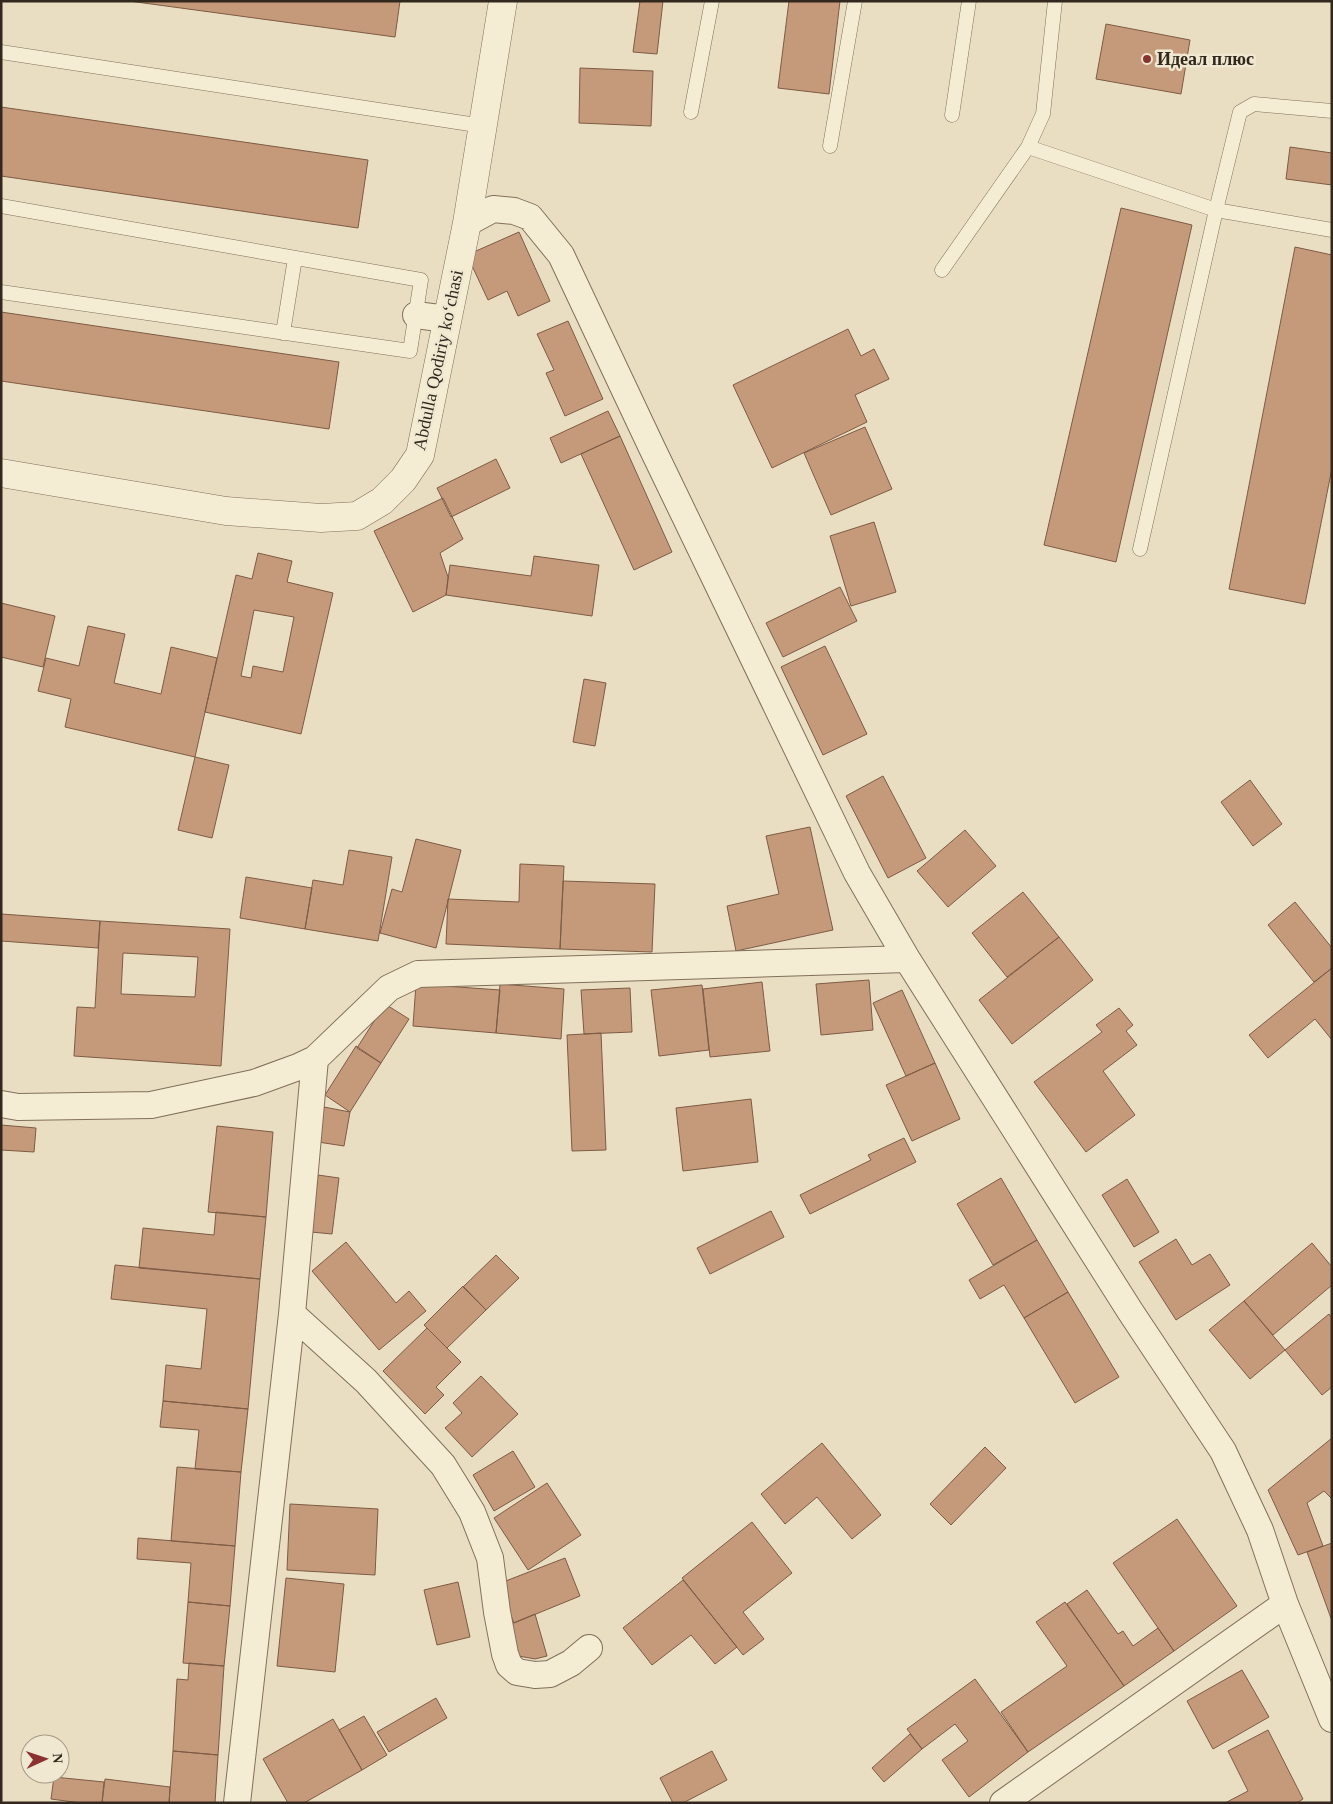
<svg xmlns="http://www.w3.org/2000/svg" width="1333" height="1804" font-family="Georgia,serif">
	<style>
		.building { fill: #c49a7b; stroke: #7e5b43; fill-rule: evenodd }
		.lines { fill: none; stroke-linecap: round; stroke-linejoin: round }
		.service-casing { stroke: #81705b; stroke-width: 15 }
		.minor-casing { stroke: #81705b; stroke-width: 28 }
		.tertiary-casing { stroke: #81705b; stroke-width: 29 }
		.service { stroke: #f5ecd4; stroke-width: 14 }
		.minor { stroke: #f5ecd4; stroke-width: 26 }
		.tertiary { stroke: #f5ecd4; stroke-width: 28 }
		.poi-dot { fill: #8b3130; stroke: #f1e8d1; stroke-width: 2 }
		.labels { text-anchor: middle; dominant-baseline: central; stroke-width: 5; stroke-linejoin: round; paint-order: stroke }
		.poi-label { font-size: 18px; font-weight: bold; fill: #32281e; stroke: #f1e8d1; text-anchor: start }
		.street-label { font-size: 18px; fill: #32281e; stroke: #f1e8d1 }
	</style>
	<rect width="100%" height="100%" fill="#e9dec2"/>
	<path class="building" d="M129 1H400L395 37Z
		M640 1H663L657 54 633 52Z
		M789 1H840L829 94 778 88Z
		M1106 24 1190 40 1181 94 1096 79Z
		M580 68 653 71 651 126 579 123Z
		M1 107 368 160 358 228 1 176Z
		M1290 147 1332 153V185L1286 179Z
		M1121 208 1192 225 1116 562 1044 545Z
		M519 232 550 301 518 316 507 291 488 300 467 255Z
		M1295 247 1332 255V468L1305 604 1229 589Z
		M1 312 339 362 329 429 1 381Z
		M568 321 603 399 565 416 546 373 554 370 537 334Z
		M848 329 861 356 874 349 889 379 855 395 867 422 772 468 733 385Z
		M608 411 620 436 561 463 550 438Z
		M865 427 892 489 831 515 804 453Z
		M620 436 672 552 634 570 581 454Z
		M496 459 510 488 451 517 437 488Z
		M443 498 463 539 440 553 448 577 446 595 413 612 374 531Z
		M874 522 896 592 851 606 830 536Z
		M258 553 292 561 287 582 333 593 301 734 205 712 236 575 252 579ZM254 610 294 617 283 672 253 666 251 678 241 676Z
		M534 556 599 565 592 616 446 595 450 565 531 576Z
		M840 587 857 621 783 657 766 623Z
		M1 603 55 616 43 667 1 657Z
		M88 626 125 634 114 683 161 694 171 647 217 658 195 757 65 727 71 699 38 691 46 658 79 666Z
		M825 646 867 734 823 755 781 667Z
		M584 679 606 683 595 746 573 742Z
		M195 757 229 765 212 838 178 830Z
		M883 776 926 858 888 878 846 796Z
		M1250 780 1282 824 1253 846 1221 802Z
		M810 827 833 930 736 951 727 906 779 894 766 836Z
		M965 830 996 866 948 907 917 871Z
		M416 839 461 850 436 948 380 933 392 889 402 892Z
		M349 850 392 857 378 941 305 929 313 880 343 885Z
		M520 864 564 866 560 949 446 944 448 899 519 902Z
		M246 877 312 888 305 929 240 918Z
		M563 881 655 884 652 952 560 949Z
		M1023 892 1059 937 1007 977 972 933Z
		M1295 902 1332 948V968L1314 982 1268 925Z
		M1 914 100 921 98 948 1 941Z
		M100 921 230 929 221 1066 74 1056 77 1007 95 1008ZM123 953 198 957 195 997 121 994Z
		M1059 937 1093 980 1012 1044 979 1000Z
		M1332 968V1040L1315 1019 1268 1058 1249 1035Z
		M869 980 873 1030 821 1035 816 984Z
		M762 982 770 1051 710 1057 703 989Z
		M416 984 500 990 496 1033 413 1026Z
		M500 984 564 989 561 1039 496 1033Z
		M702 985 709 1050 659 1056 651 990Z
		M630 988 632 1032 584 1034 581 990Z
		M902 990 935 1063 906 1076 873 1003Z
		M385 1004 409 1019 381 1063 357 1048Z
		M1119 1008 1133 1025 1126 1031 1137 1045 1103 1071 1135 1115 1086 1152 1034 1082 1102 1032 1096 1025Z
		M601 1033 606 1150 572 1151 567 1035Z
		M356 1046 381 1063 350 1112 325 1095Z
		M935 1063 960 1119 912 1141 886 1085Z
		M751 1099 758 1162 683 1171 676 1108Z
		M324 1107 350 1112 344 1146 318 1142Z
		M1 1125 36 1128 34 1152 1 1150Z
		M217 1126 273 1132 266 1217 208 1212Z
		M904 1138 916 1162 810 1214 800 1195 871 1160 868 1155Z
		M318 1175 339 1178 332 1234 311 1232Z
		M1001 1178 1037 1240 993 1265 957 1204Z
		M1127 1179 1159 1232 1134 1247 1102 1195Z
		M771 1211 784 1237 710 1274 697 1248Z
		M216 1212 266 1217 260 1279 139 1268 143 1228 214 1235Z
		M1176 1239 1192 1265 1210 1254 1230 1285 1176 1320 1139 1262Z
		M1037 1240 1068 1292 1024 1318 1004 1285 980 1299 969 1280Z
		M346 1242 396 1303 409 1291 426 1311 379 1350 312 1271Z
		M1312 1243 1332 1267V1285L1273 1335 1244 1301Z
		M496 1255 519 1278 486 1310 463 1287Z
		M115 1265 260 1279 248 1409 163 1401 166 1365 201 1369 207 1309 111 1299Z
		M463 1286 486 1310 447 1348 424 1325Z
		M1068 1292 1119 1377 1075 1403 1024 1318Z
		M1244 1301 1285 1350 1250 1379 1209 1330Z
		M1329 1314 1332 1318V1387L1322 1395 1285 1350Z
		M427 1328 461 1362 436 1387 444 1395 425 1414 383 1371Z
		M481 1376 518 1414 472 1457 445 1428 462 1413 453 1403Z
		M163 1401 248 1409 241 1472 195 1469 199 1430 160 1427Z
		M1332 1438V1499L1324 1491 1307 1503 1323 1546 1298 1555 1268 1490Z
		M822 1443 881 1515 852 1539 817 1497 785 1524 761 1494Z
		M985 1447 1006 1468 951 1525 930 1504Z
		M513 1451 535 1487 494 1511 473 1475Z
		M177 1467 241 1472 235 1546 171 1541Z
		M547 1483 581 1535 528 1570 494 1518Z
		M290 1504 378 1509 375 1575 287 1570Z
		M1177 1519 1237 1606 1174 1651 1113 1563Z
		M752 1522 792 1573 743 1612 764 1639 743 1655 682 1578Z
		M138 1538 235 1546 230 1606 188 1602 191 1563 137 1559Z
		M1332 1543V1621L1307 1552Z
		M565 1558 580 1596 514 1623 498 1584Z
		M286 1578 344 1584 335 1672 277 1666Z
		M683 1580 737 1647 715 1664 691 1635 652 1665 623 1628Z
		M458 1582 470 1637 437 1645 424 1590Z
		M1087 1590 1118 1634 1123 1631 1133 1646 1158 1628 1174 1651 1124 1686 1067 1604Z
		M188 1602 230 1606 224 1666 183 1663Z
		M1065 1602 1124 1686 1028 1752 1001 1712 1067 1666 1036 1622Z
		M535 1614 547 1656 535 1659 513 1655 506 1626Z
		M189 1663 224 1666 218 1755 173 1751 177 1679 188 1680Z
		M1242 1670 1269 1717 1213 1749 1187 1701Z
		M975 1679 1028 1752 969 1797 942 1760 968 1741 955 1724 922 1749 907 1729Z
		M436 1698 447 1718 389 1752 377 1732Z
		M364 1716 387 1755 362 1770 339 1730Z
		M333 1719 362 1770 304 1803H288L263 1759Z
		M1268 1730 1303 1799 1297 1803H1225L1248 1791 1228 1751Z
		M910 1734 922 1749 884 1782 872 1768Z
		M173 1751 218 1755 215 1803H169Z
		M712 1751 727 1780 683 1803H673L660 1778Z
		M54 1777 104 1782 102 1803H81L51 1799Z
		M105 1779 170 1787 169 1803H102Z"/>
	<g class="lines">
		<defs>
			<path id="service" d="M1 52 483 126
				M1332 111 1254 104 1240 112 1216 210 1332 230
				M691 112 712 1
				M952 115 969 1
				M830 146 855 1
				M1028 147 1216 210 1140 549
				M1 206 421 280 410 351 1 292
				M942 270 1028 147 1043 114 1055 1
				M283 333 295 258"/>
			<path id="minor" d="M467 223 493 209 514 211 530 217 561 255 652 448 857 873 907 959 1130 1311 1223 1451 1260 1530 1285 1604 1332 1719
				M416 315 447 319
				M1 1104 18 1107 151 1105 254 1083 298 1067 315 1059 389 988 418 974 907 959
				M292 1314 366 1381 443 1465 472 1512 490 1558 497 1612 505 1654 509 1665 517 1672 535 1675 550 1674 571 1663 589 1648
				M237 1803 292 1314 315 1059
				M1003 1803 1285 1604"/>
			<path id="tertiary" d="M1 473 226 511 321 518 357 516 382 501 403 480 420 455 467 223 503 1"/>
		</defs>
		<use href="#service" class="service-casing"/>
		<use href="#minor" class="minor-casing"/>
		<use href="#tertiary" class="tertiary-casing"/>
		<use href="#service" class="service"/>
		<use href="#minor" class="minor"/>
		<use href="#tertiary" class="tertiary"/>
	</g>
	<circle class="poi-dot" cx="1147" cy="59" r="5"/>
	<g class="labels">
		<g class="poi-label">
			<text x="1157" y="59">Идеал плюс</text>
		</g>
		<g class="street-label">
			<text transform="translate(438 360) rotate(-78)">Abdulla Qodiriy koʻchasi</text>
		</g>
	</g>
	<rect width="1333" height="1804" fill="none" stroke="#32281e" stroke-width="5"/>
	<g transform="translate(45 1759) rotate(87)"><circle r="24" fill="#f1e8d1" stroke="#a59b89"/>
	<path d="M0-4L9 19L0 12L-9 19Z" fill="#8b3130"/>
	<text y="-8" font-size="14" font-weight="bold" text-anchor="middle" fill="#32281e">N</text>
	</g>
</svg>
